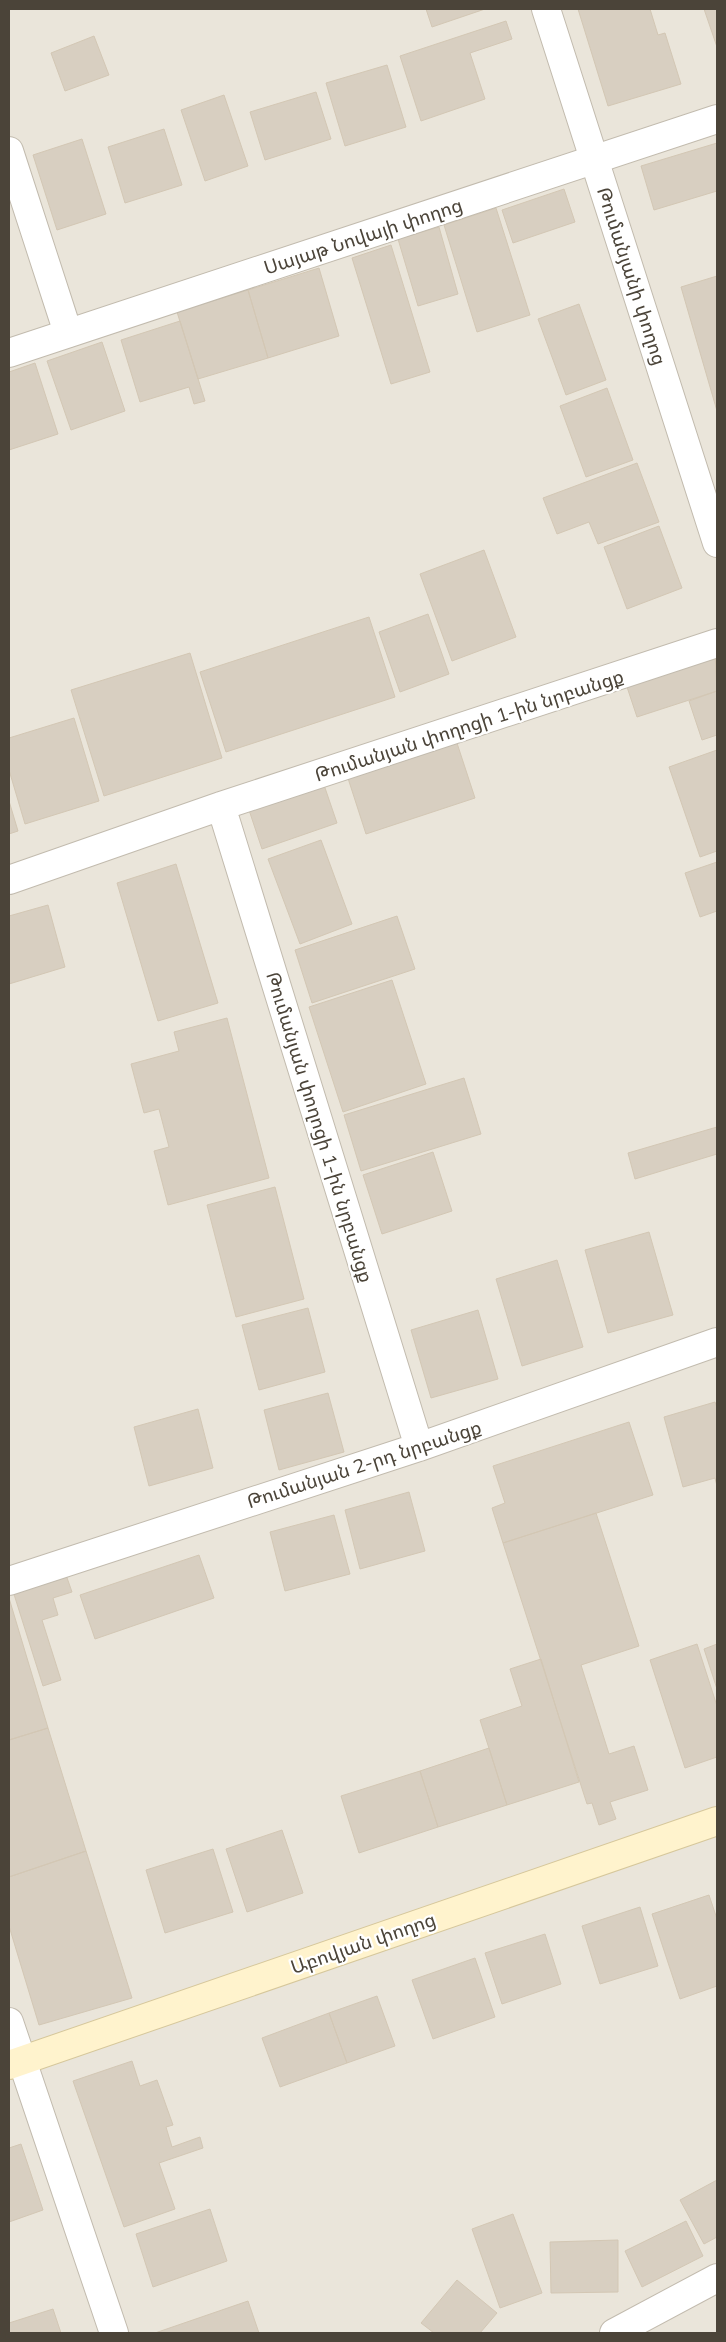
<svg xmlns="http://www.w3.org/2000/svg" width="726" height="2342" font-family="Mulish,'Noto Sans Armenian',sans-serif">
	<style>
		.residential { fill: #eae5da }
		.building { fill: #d8cfc1; stroke: #d3c7b4 }
		.lines { fill: none; stroke-linecap: round; stroke-linejoin: round }
		.minor-casing { stroke: #c2bbae; stroke-width: 30 }
		.tertiary-casing { stroke: #c2bbae; stroke-width: 30 }
		.secondary-casing { stroke: #d6c79b; stroke-width: 30 }
		.minor { stroke: #fff; stroke-width: 28 }
		.tertiary { stroke: #fff; stroke-width: 28 }
		.secondary { stroke: #fff3cd; stroke-width: 28 }
		.labels { text-anchor: middle; dominant-baseline: central; stroke-width: 4.5; stroke-linejoin: round; paint-order: stroke }
		.street-label { font-size: 19px; fill: #4b4439; stroke: #fff }
	</style>
	<rect width="100%" height="100%" fill="#f6f3ec"/>
	<path class="residential" d="M9 9H717V2333H9Z"/>
	<path class="building" d="M426 9H485L432 27Z
		M578 9H650L658 35 665 33 681 84 608 106Z
		M704 9H717V47Z
		M506 21 512 39 470 53 485 99 421 121 400 56Z
		M94 36 109 75 65 91 51 53Z
		M387 65 406 127 345 146 326 83Z
		M316 92 331 139 265 160 250 112Z
		M224 95 248 166 205 181 181 110Z
		M164 129 182 185 125 203 108 147Z
		M82 139 106 214 57 230 33 155Z
		M717 143V191L654 210 641 166Z
		M564 189 575 222 513 243 502 210Z
		M496 208 530 315 477 332 444 225Z
		M439 227 458 294 418 306 398 239Z
		M391 245 430 372 391 384 352 258Z
		M319 268 339 336 268 358 248 290Z
		M717 276V411L681 287Z
		M248 290 268 358 198 379 177 312Z
		M579 304 606 380 566 395 538 319Z
		M180 321 205 401 194 404 189 387 140 402 121 340Z
		M102 342 125 411 71 430 47 361Z
		M35 363 58 434 9 450V372Z
		M607 388 633 460 586 477 560 406Z
		M637 463 659 522 598 544 589 522 557 534 543 498Z
		M659 526 682 588 627 609 604 547Z
		M484 550 516 637 452 661 420 574Z
		M428 614 449 674 400 692 379 632Z
		M369 617 395 697 226 752 200 672Z
		M715 652 717 691 637 717 625 681Z
		M190 653 222 758 104 796 71 690Z
		M717 691V735L702 740 689 701Z
		M74 718 99 801 25 824 9 770V738Z
		M454 734 475 798 366 834 345 769Z
		M717 750V851L700 857 669 767Z
		M323 782 337 823 262 849 248 807Z
		M9 801 18 831 9 834Z
		M321 840 352 924 300 944 268 859Z
		M717 862V911L700 917 685 873Z
		M176 864 218 1003 158 1021 117 883Z
		M48 905 65 967 9 984V916Z
		M397 916 415 969 312 1003 295 950Z
		M392 980 426 1084 343 1112 309 1007Z
		M227 1018 269 1178 168 1205 154 1151 169 1147 159 1109 144 1113 131 1064 179 1051 174 1032Z
		M464 1078 481 1134 361 1171 344 1115Z
		M717 1127V1154L635 1179 628 1153Z
		M433 1152 452 1211 382 1234 363 1175Z
		M275 1187 304 1299 236 1317 207 1205Z
		M649 1232 673 1315 608 1333 585 1250Z
		M557 1260 583 1347 522 1366 496 1279Z
		M308 1308 325 1372 259 1390 242 1325Z
		M478 1310 498 1379 431 1398 411 1330Z
		M328 1393 344 1452 279 1470 264 1410Z
		M715 1402 717 1408V1486L715 1478 683 1487 664 1417Z
		M198 1409 213 1468 149 1486 134 1427Z
		M629 1422 653 1495 503 1543 492 1508 505 1503 493 1466Z
		M409 1492 425 1551 360 1569 345 1510Z
		M596 1513 639 1646 581 1665 609 1754 634 1746 648 1790 610 1802 616 1819 599 1825 592 1803 587 1804 503 1543Z
		M334 1515 350 1574 285 1591 270 1532Z
		M199 1555 214 1598 95 1639 80 1595Z
		M65 1572 72 1592 53 1598 58 1615 42 1620 61 1680 43 1686 12 1588Z
		M9 1598 48 1728 9 1740Z
		M697 1644 717 1706V1757L685 1768 650 1660Z
		M717 1644V1689L704 1649Z
		M541 1659 579 1782 507 1805 480 1720 522 1706 510 1669Z
		M48 1728 86 1851 9 1877V1740Z
		M489 1748 507 1805 438 1827 420 1771Z
		M420 1771 438 1827 359 1853 341 1796Z
		M282 1830 303 1893 247 1912 226 1849Z
		M213 1849 233 1912 165 1933 146 1870Z
		M86 1851 132 1998 39 2025 9 1926V1877Z
		M709 1895 717 1919V1986L680 1999 652 1914Z
		M640 1907 658 1966 600 1984 582 1926Z
		M545 1934 561 1984 502 2004 485 1953Z
		M475 1958 495 2017 433 2039 412 1980Z
		M377 1996 395 2046 347 2063 329 2013Z
		M329 2013 347 2063 280 2087 262 2038Z
		M132 2061 140 2086 157 2080 173 2125 166 2127 172 2147 200 2137 203 2148 159 2163 175 2209 124 2227 73 2081Z
		M21 2144 43 2210 9 2222V2148Z
		M717 2180V2237L704 2244 680 2200Z
		M210 2209 227 2261 153 2287 136 2234Z
		M513 2214 542 2293 500 2308 472 2229Z
		M686 2221 703 2256 642 2287 625 2251Z
		M618 2240V2292L551 2293 550 2242Z
		M457 2280 497 2313 480 2333H434L421 2323Z
		M248 2301 259 2333H155Z
		M53 2309 61 2333H9V2323Z"/>
	<g class="lines">
		<defs>
			<path id="minor" d="M546 9 717 543
				M9 151 68 333
				M221 806 419 1447
				M9 880 221 806 717 643
				M9 1581 419 1447 717 1342
				M9 2022 114 2333
				M614 2333 717 2278"/>
			<path id="tertiary" d="M9 353 717 119"/>
			<path id="secondary" d="M9 2065 717 1821"/>
		</defs>
		<use href="#minor" class="minor-casing"/>
		<use href="#tertiary" class="tertiary-casing"/>
		<use href="#secondary" class="secondary-casing"/>
		<use href="#minor" class="minor"/>
		<use href="#tertiary" class="tertiary"/>
		<use href="#secondary" class="secondary"/>
	</g>
	<g class="labels">
		<g class="street-label">
			<text transform="translate(363 236) rotate(-18)">Սայաթ Նովայի փողոց</text>
			<text transform="translate(632 276) rotate(72)">Թումանյանի փողոց</text>
			<text transform="translate(469 725) rotate(-18)">Թումանյան փողոցի 1-ին նրբանցք</text>
			<text transform="translate(320 1127) rotate(73)">Թումանյան փողոցի 1-ին նրբանցք</text>
			<text transform="translate(364 1464) rotate(-18)">Թումանյան 2-րդ նրբանցք</text>
			<text transform="translate(363 1943) rotate(-19)">Աբովյան փողոց</text>
		</g>
	</g>
	<rect width="726" height="2342" fill="none" stroke="#4b4439" stroke-width="20"/>
</svg>
